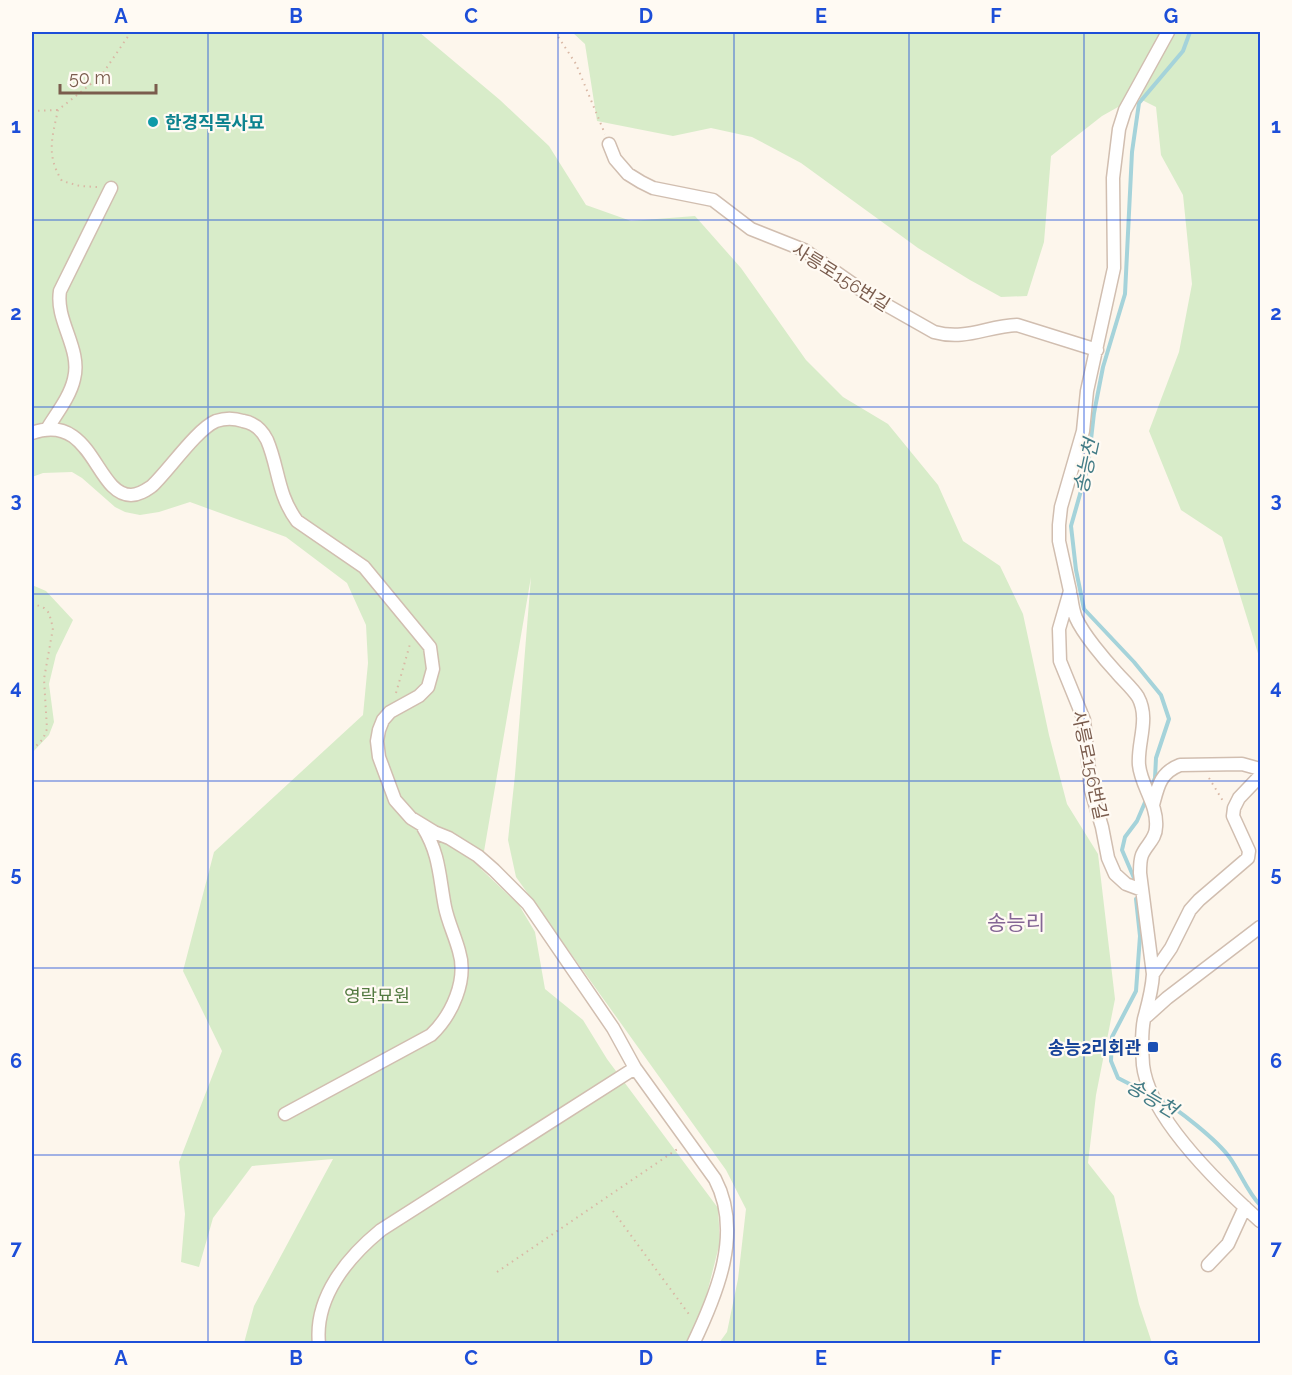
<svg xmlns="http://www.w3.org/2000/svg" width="1292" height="1375" font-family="Raleway,'Noto Sans KR',sans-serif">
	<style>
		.green { fill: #d8ecc9 }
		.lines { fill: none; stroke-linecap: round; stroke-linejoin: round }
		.stream { stroke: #a5d3da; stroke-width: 4 }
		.minor-casing { stroke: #d1beb0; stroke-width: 15 }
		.path { stroke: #d9b8a5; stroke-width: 2; stroke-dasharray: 1.5 4.5; stroke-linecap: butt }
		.minor { stroke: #fff; stroke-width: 12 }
		.grid { fill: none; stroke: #1d4ed8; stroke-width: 1.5; stroke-opacity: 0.55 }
		.culture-dot { fill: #0f9aa8; stroke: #fffaf3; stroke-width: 2 }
		.transit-dot { fill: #1a4fb4; stroke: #fffaf3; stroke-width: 2 }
		.labels { text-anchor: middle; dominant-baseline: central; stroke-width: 4.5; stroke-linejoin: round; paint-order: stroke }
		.culture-label { font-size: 18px; font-weight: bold; fill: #0d838f; stroke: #fffaf3; text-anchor: start }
		.street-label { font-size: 18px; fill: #7a5c4d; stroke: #fffaf3 }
		.park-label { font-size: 18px; fill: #537a41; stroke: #fffaf3 }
		.transit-label { font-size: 18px; font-weight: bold; fill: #164399; stroke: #fffaf3; text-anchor: end }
		.water-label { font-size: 20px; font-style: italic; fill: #437c86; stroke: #fffaf3 }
		.quarter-label { font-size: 21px; fill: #846695; stroke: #fffaf3 }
		.neatline { fill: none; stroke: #1d4ed8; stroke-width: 2 }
		.grid-label { font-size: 20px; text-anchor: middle; font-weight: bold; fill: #1d4ed8 }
	</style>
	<rect width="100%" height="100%" fill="#fdf6ec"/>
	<path class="green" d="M32 32H419L500 100 549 146 586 205 631 221 695 216 741 268 806 360 843 397 888 424 938 485 963 541 1000 566 1023 614 1049 735 1067 804 1098 854 1115 999 1096 1095 1088 1163 1114 1196 1139 1304 1152 1343H719L727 1332 738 1279 746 1209 726 1170 516 877 508 840 515 775 531 577 481 869 519 905 535 932 545 989 583 1020 607 1059 718 1208 720 1242 702 1313 687 1343H244L254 1306 333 1159 252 1166 213 1218 199 1267 181 1262 185 1214 179 1162 222 1051 183 971 214 852 363 715 368 663 366 625 347 583 286 537 190 502 159 512 140 515 125 512 115 507 82 478 72 472 43 473 32 477Z
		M572 32H1260V660L1222 537 1181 510 1149 431 1179 352 1192 284 1183 195 1161 155 1156 107 1136 97 1102 116 1051 156 1044 242 1027 296 1001 297 970 280 918 248 801 163 752 137 711 128 673 136 597 121 585 44Z
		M32 585 46 591 73 620 56 655 49 684 54 722 49 735 32 753Z"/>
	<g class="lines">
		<path class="stream" d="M1150 790 1155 778 1156 758 1169 719 1161 695 1134 662 1084 609 1076 570 1071 526 1088 466 1094 413 1103 367 1125 294 1132 152 1139 103 1183 51 1190 32
			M1134 878 1122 850 1125 837 1137 821 1146 800
			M1136 899 1140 936 1136 991 1112 1037 1111 1061 1118 1078 1149 1094
			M1158 1098C1178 1109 1217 1140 1230 1158 1241 1174 1247 1191 1260 1205"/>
		<defs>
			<path id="minor" d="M609 144 615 159 628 174 641 182 653 188 713 200 751 229 804 250 867 294 934 332C966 341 987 326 1017 325L1097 350
				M47 429C56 414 70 397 74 379 82 349 55 321 60 291L111 188
				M32 433C93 411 95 495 131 495 139 495 146 490 152 486 169 470 197 429 216 421 225 418 234 418 243 421 255 423 262 430 267 440 279 468 277 494 297 521L364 567 430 647 433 669 428 687 419 696 390 712 383 720 379 730 377 741 379 757 395 800 411 818 434 832 449 838 478 856 494 870 528 904 613 1028 635 1068 715 1179C743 1232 717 1294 693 1344
				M1071 596C1072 603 1073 611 1076 618 1083 634 1105 660 1117 673 1124 681 1133 689 1138 697 1150 719 1137 743 1139 765 1141 786 1158 805 1156 827 1156 839 1146 845 1142 855 1140 860 1140 867 1140 873L1153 974C1152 991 1148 1004 1144 1019 1141 1034 1142 1051 1143 1065 1149 1118 1222 1187 1260 1221
				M1153 805C1158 786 1160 773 1180 765L1242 764 1260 769
				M1142 890 1126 884 1115 874 1108 858 1102 827 1091 790 1084 720 1060 661 1059 629 1070 591 1059 541V525L1061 507 1083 431 1087 391 1114 268 1113 178 1119 129 1125 110 1168 32
				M1153 974 1171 948 1190 910 1199 900 1248 858 1249 851 1233 816 1234 808 1239 798 1260 776
				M1147 1016 1167 998 1260 927
				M285 1114 431 1035C452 1015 468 980 459 951 455 936 448 922 445 907 439 876 440 855 423 827
				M1208 1265 1228 1244 1245 1207
				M319 1344C314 1297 348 1257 381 1230L635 1068"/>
		</defs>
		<use href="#minor" class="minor-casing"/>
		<path class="path" d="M555 32 576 64 605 134
			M32 111 58 110
			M97 187 80 186 62 181C46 155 52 138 58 110L101 76 131 32
			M32 603 44 608 49 613 53 628 44 679 47 729 43 739 32 750
			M396 693 410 644
			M1209 778 1223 801
			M613 1211 691 1317
			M497 1272 679 1148"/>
		<use href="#minor" class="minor"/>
	</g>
	<path class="grid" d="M208 32V1344M383 32V1344M558 32V1344M734 32V1344M909 32V1344M1084 32V1344M32 220H1260M32 407H1260M32 594H1260M32 781H1260M32 968H1260M32 1155H1260"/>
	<circle class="culture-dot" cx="153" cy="122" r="6"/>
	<rect class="transit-dot" x="1147" y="1041" width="12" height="12" rx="3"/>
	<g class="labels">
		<g class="culture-label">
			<text x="165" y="122">한경직목사묘</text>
		</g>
		<g class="street-label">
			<text transform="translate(841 277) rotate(32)">사릉로156번길</text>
			<text transform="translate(1090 765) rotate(78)">사릉로156번길</text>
		</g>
		<g class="park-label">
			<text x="377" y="995">영락묘원</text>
		</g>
		<g class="transit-label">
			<text x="1141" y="1047">송능2리회관</text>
		</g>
		<g class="water-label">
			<text transform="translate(1086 466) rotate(-78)">송능천</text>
			<text transform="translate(1152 1098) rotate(31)">송능천</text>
		</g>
		<g class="quarter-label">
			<text x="1016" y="922">송능리</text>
		</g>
	</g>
	<rect width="1292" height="1375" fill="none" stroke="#fffaf3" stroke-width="66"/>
	<path d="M60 84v9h96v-9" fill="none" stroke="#7a5c4d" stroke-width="3"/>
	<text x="69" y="84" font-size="18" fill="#7a5c4d" stroke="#fffaf3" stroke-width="4.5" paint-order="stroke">50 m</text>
	<rect x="33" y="33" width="1226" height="1309" class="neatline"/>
	<g class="grid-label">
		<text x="121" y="23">A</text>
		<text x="296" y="23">B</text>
		<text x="471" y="23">C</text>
		<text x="646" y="23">D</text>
		<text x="821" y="23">E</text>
		<text x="996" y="23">F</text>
		<text x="1171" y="23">G</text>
		<text x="16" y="133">1</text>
		<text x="1276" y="133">1</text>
		<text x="16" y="320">2</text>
		<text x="1276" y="320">2</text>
		<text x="16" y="507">3</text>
		<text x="1276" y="507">3</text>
		<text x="16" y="694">4</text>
		<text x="1276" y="694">4</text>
		<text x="16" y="881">5</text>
		<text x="1276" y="881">5</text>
		<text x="16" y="1068">6</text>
		<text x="1276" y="1068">6</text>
		<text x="16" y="1255">7</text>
		<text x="1276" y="1255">7</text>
		<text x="121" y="1365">A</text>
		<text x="296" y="1365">B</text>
		<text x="471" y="1365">C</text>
		<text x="646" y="1365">D</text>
		<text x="821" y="1365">E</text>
		<text x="996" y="1365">F</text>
		<text x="1171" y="1365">G</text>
	</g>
</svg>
